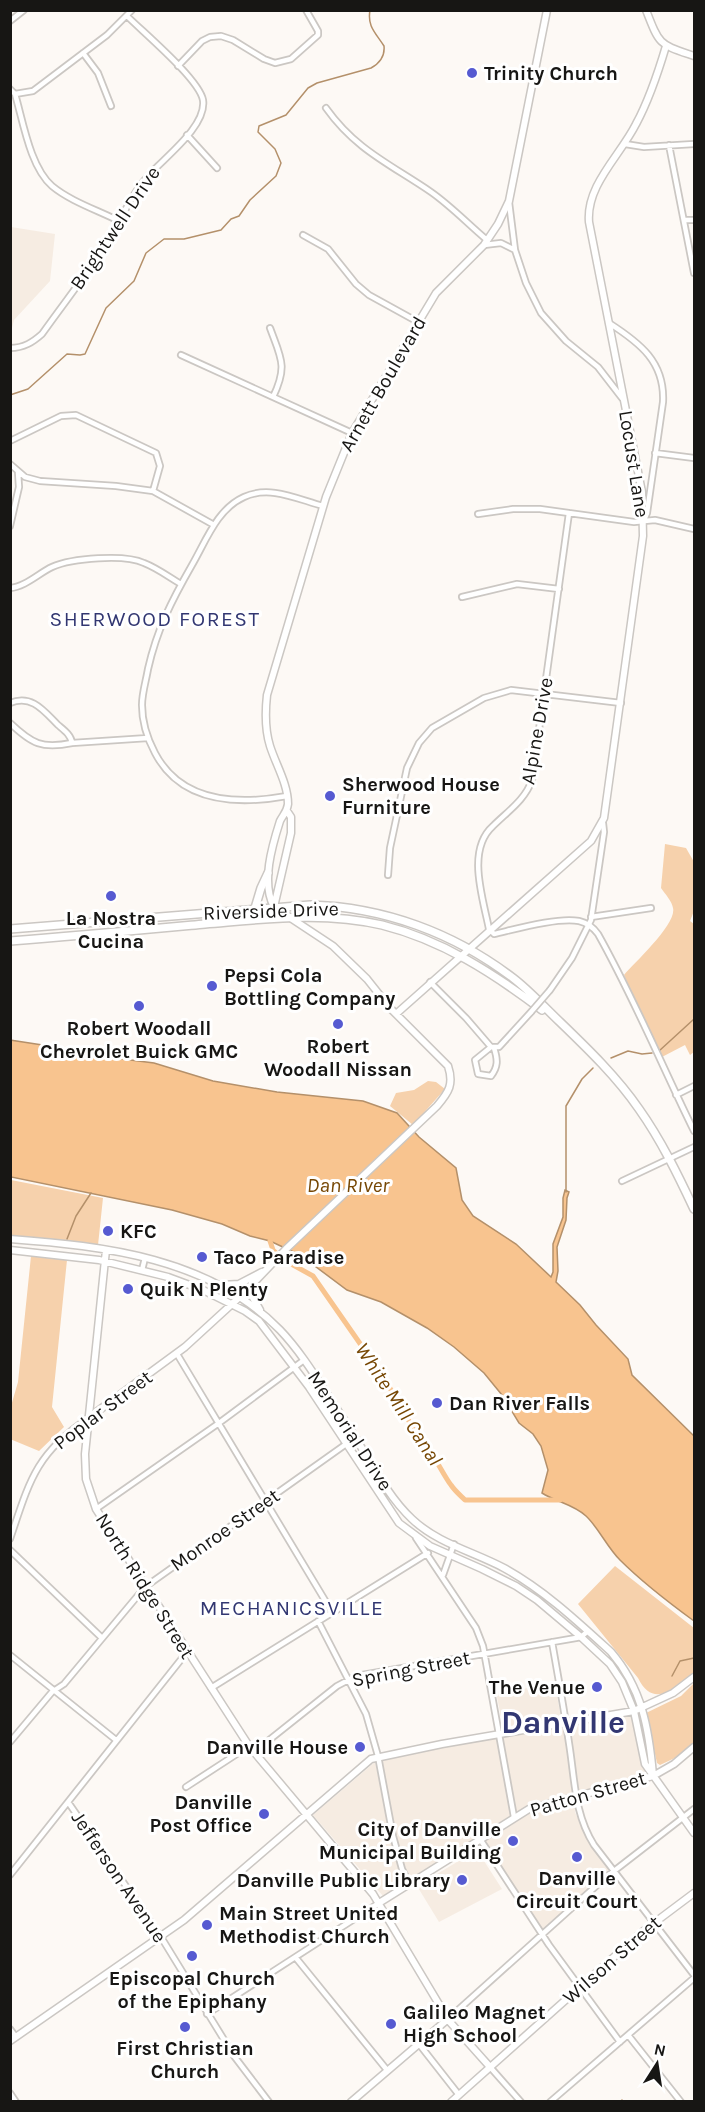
<svg xmlns="http://www.w3.org/2000/svg" width="705" height="2112" font-family="Karla,sans-serif">
	<style>
		.built { fill: #f6ece2 }
		.green { fill: #f6d1ac }
		.water { fill: #f8c48f; stroke: #b4906a; stroke-width: 1.5 }
		.lines { fill: none; stroke-linecap: round; stroke-linejoin: round }
		.stream { stroke: #b4906a; stroke-width: 1.5 }
		.canal { stroke: #f8c48f; stroke-width: 5 }
		.street-casing { stroke: #cbc7c3; stroke-width: 8 }
		.secondary-casing { stroke: #cbc7c3; stroke-width: 9 }
		.primary-casing { stroke: #cbc7c3; stroke-width: 10 }
		.street { stroke: #fff; stroke-width: 4.5 }
		.secondary { stroke: #fff; stroke-width: 6 }
		.primary { stroke: #fff; stroke-width: 7 }
		.street-bridge-casing { stroke: #cbc7c3; stroke-width: 8; stroke-linecap: butt }
		.street-bridge { stroke: #fff; stroke-width: 4.5 }
		.poi-dot { fill: #565ad1; stroke: #fff; stroke-width: 2 }
		.labels { text-anchor: middle; dominant-baseline: central; stroke-width: 6; stroke-linejoin: round; paint-order: stroke }
		.poi-label { font-size: 20px; font-weight: bold; fill: #171614; stroke: #fff; text-anchor: start }
		.street-label { font-size: 20px; fill: #171614; stroke: #fff }
		.neighbourhood-label { font-size: 21px; letter-spacing: 1.5px; fill: #323772; stroke: #fff }
		.water-label { font-size: 21px; font-style: italic; fill: #764704; stroke: #fff }
		.town-label { font-size: 32px; font-weight: bold; fill: #323772; stroke: #fff }
	</style>
	<rect width="100%" height="100%" fill="#fdf9f5"/>
	<path class="built" d="M11 227 55 234 50 281 14 320 11 332Z
		M555 1685 561 1718 503 1727 496 1692Z
		M632 1713 649 1774 579 1792 569 1726Z
		M566 1722 576 1796 530 1808 409 1883 402 1869 378 1756Z
		M375 1762 398 1867 405 1881 383 1896 313 1815Z
		M574 1800 575 1812 581 1826 610 1871 543 1931 485 1840 530 1812Z
		M477 1850 502 1889 439 1922 417 1886Z"/>
	<path class="green" d="M665 844 686 848 694 862V911L690 921 694 924V1052L690 1055 685 1045 660 1058 624 975C635 962 677 924 673 908 672 901 665 894 661 888Z
		M428 1081 436 1082 445 1089 413 1125 390 1106 396 1093 414 1090Z
		M11 1180 103 1198 98 1245 11 1236Z
		M31 1256 67 1260 52 1407 64 1427 39 1451 10 1439 11 1406 18 1382Z
		M615 1566 694 1628V1672C675 1689 653 1709 638 1678L578 1604Z
		M694 1683V1743L677 1757 660 1765 657 1763 646 1713 681 1696Z"/>
	<path class="water" d="M10 1040 49 1046 76 1053 154 1063 213 1081 277 1092 363 1101 397 1113 419 1137 456 1168 462 1200 473 1216 516 1244 551 1277 553 1272V1244L563 1217V1198L565 1190 569 1192 567 1198 566 1220 557 1247 558 1271 556 1282 580 1305 596 1325 628 1359 632 1375 694 1436V1621C668 1602 643 1583 620 1560 607 1547 598 1527 586 1516 573 1504 556 1502 542 1493L548 1470 541 1446 533 1434 519 1423 502 1395 484 1373 454 1347 427 1328 381 1302 347 1290 300 1255 270 1241 250 1236 222 1224 172 1210 11 1177Z"/>
	<g class="lines">
		<path class="stream" d="M10 395 28 389 67 354 80 355 85 354 106 308 134 281 146 253 164 239H184L221 230 231 219 239 216 250 200 276 176 281 163 275 149 258 132 259 126 286 115 308 88 317 83 371 68C380 63 385 56 384 46 376 33 367 27 370 10
			M659 1051 694 1019
			M611 1058 628 1051 642 1054 652 1053
			M566 1192V1106L582 1079 593 1068
			M67 1239 76 1216 91 1193
			M672 1676 680 1661 694 1658
			M620 2102 622 2100"/>
		<path class="canal" d="M270 1241 273 1250 284 1260 313 1276 384 1378 420 1440C429 1444 443 1475 451 1485 455 1491 460 1495 465 1500H560"/>
		<defs>
			<path id="street" d="M10 21 24 10
				M83 53 98 73 111 106
				M178 66 202 41 210 37 221 36 233 40 264 59 275 63 291 59 318 35V31L306 10
				M10 89 15 94C23 121 30 167 52 186 70 201 97 210 119 221
				M15 94 33 91 107 35 132 10
				M326 108C356 150 390 164 431 192 451 206 468 224 487 240
				M187 135 217 168
				M625 144 644 147 694 144
				M669 145 694 273
				M509 202 515 250
				M684 220H694
				M303 235 328 249 356 284 369 295 418 322
				M484 245 501 243 515 250 526 283 541 313 566 341 598 367 622 398
				M609 323C640 343 665 362 663 402L647 513 644 520
				M270 328C281 358 288 366 273 397
				M10 348C24 348 33 342 42 334 66 300 92 268 113 233 124 213 133 192 149 175 165 157 207 126 203 100 199 79 144 33 127 16
				M181 355 352 433
				M10 441 61 416 76 415 156 453 160 466 153 491
				M655 453 694 458
				M10 464 25 477 40 481 116 486 153 491 214 525
				M569 513 532 780C525 800 508 811 493 826 466 850 483 898 489 929L494 934C516 929 558 917 579 921 588 923 593 927 598 934 634 998 662 1066 694 1131
				M478 514 513 509H540L634 522 655 520 694 529
				M10 526 19 487 18 472
				M10 588C25 587 39 573 52 567 72 558 125 554 144 563 157 568 169 577 181 584
				M462 597 517 584 559 589
				M10 703C32 694 44 711 58 725 64 730 71 735 72 743 42 749 32 744 10 723
				M72 743 148 738
				M287 796C237 805 181 803 155 753 147 738 142 722 142 705 142 693 146 681 148 669 157 629 172 600 192 565 206 541 217 509 244 497 270 485 297 499 323 506
				M388 875 390 848 407 768 419 743 432 728 484 698 511 690 621 703
				M591 917 651 908
				M430 982 466 1018 491 1047
				M550 990 572 958 591 920 604 832 603 823
				M494 1048C498 1060 498 1067 491 1076L478 1074 475 1060 491 1047H499L531 1012
				M676 1095 694 1086
				M622 1181 694 1147
				M142 1270 145 1258
				M177 1354 332 1612
				M96 1509 219 1423 304 1360
				M416 1538 476 1628 483 1646 514 1817
				M10 1539C29 1483 35 1454 87 1419
				M10 1550 102 1638
				M443 1575 454 1544
				M318 1621 366 1714 378 1756 393 1836 402 1869 409 1883
				M552 1642C558 1676 564 1709 569 1743 575 1780 574 1813 594 1845L694 1975
				M10 1655 116 1740
				M211 1688 428 1553
				M10 1742 52 1692 64 1684 145 1587 356 1437
				M254 1752 337 1686 356 1676 576 1638 581 1637 588 1631
				M186 1787 249 1746
				M68 1802 161 1937 234 2056 269 2102
				M480 1839 549 1945 620 2042
				M10 1875 187 1652
				M296 1958 387 2070
				M207 2014 379 1903
				M448 2019 605 1878 694 1809
				M10 2029 16 2037
				M628 2035 681 2102
				M419 2044 459 2095
				M490 2067 521 2102
				M10 2093 16 2102
				M550 2102 694 1978"/>
			<path id="secondary" d="M646 10C660 46 659 44 694 56
				M274 907 291 833V817L287 811
				M396 1014 591 841 604 818 643 536 642 492 589 222C586 185 620 156 636 124 649 100 658 73 666 46
				M10 1239C105 1246 210 1258 280 1330 304 1355 323 1389 343 1418 365 1450 384 1493 412 1519 437 1543 474 1552 504 1568 544 1590 577 1621 611 1652 642 1688 649 1729 653 1775
				M10 1250 99 1260 168 1277 203 1290 245 1311 259 1321 309 1387 399 1523 430 1546 482 1569 516 1586 537 1600 581 1637 610 1664 622 1682 634 1711 645 1764 694 1833
				M106 1250 85 1454 86 1479 96 1509 249 1746 373 1894 449 2021 490 2067
				M221 1285 239 1284 262 1272
				M252 1285V1296L260 1310
				M87 1419 185 1347 244 1293 286 1249 437 1106C449 1092 454 1084 448 1066L390 1008 367 979 333 946 274 907C261 883 272 846 280 821 283 815 287 812 288 804 288 784 276 765 270 746 265 730 265 713 267 695L326 497 352 433 436 293 484 245 498 224 509 201 547 10
				M379 1903 529 1809 653 1776 674 1764 694 1747
				M10 2041 184 1920 371 1759 442 1744 634 1711 673 1693 694 1677
				M351 2102 448 2019
				M451 2102 642 1932 694 1893"/>
			<path id="primary" d="M255 908 261 888 268 873
				M10 929 310 905C384 907 454 933 513 978 530 991 544 1007 560 1022 588 1049 617 1077 639 1109 661 1140 678 1175 694 1209
				M10 941C76 936 140 930 205 924 265 919 323 911 382 925 442 940 493 973 542 1010"/>
		</defs>
		<use href="#street" class="street-casing"/>
		<use href="#secondary" class="secondary-casing"/>
		<use href="#primary" class="primary-casing"/>
		<use href="#street" class="street"/>
		<use href="#secondary" class="secondary"/>
		<use href="#primary" class="primary"/>
		<defs>
			<path id="street-bridge" d="M531 1012 550 990"/>
		</defs>
		<use href="#street-bridge" class="street-bridge-casing"/>
		<use href="#street-bridge" class="street-bridge"/>
	</g>
	<g class="poi-dot">
		<circle cx="472" cy="73" r="6"/>
		<circle cx="330" cy="796" r="6"/>
		<circle cx="111" cy="896" r="6"/>
		<circle cx="212" cy="986" r="6"/>
		<circle cx="139" cy="1006" r="6"/>
		<circle cx="338" cy="1024" r="6"/>
		<circle cx="108" cy="1231" r="6"/>
		<circle cx="202" cy="1257" r="6"/>
		<circle cx="128" cy="1289" r="6"/>
		<circle cx="437" cy="1403" r="6"/>
		<circle cx="597" cy="1687" r="6"/>
		<circle cx="360" cy="1747" r="6"/>
		<circle cx="264" cy="1814" r="6"/>
		<circle cx="513" cy="1841" r="6"/>
		<circle cx="577" cy="1857" r="6"/>
		<circle cx="462" cy="1880" r="6"/>
		<circle cx="207" cy="1925" r="6"/>
		<circle cx="192" cy="1956" r="6"/>
		<circle cx="391" cy="2024" r="6"/>
		<circle cx="185" cy="2027" r="6"/>
	</g>
	<g class="labels">
		<g class="poi-label">
			<text x="484" y="73">Trinity Church</text>
			<text x="342" y="784">Sherwood House<tspan x="342" dy="23">Furniture</tspan></text>
			<text x="111" y="918" text-anchor="middle">La Nostra<tspan x="111" dy="23">Cucina</tspan></text>
			<text x="224" y="975">Pepsi Cola<tspan x="224" dy="23">Bottling Company</tspan></text>
			<text x="139" y="1028" text-anchor="middle">Robert Woodall<tspan x="139" dy="23">Chevrolet Buick GMC</tspan></text>
			<text x="338" y="1046" text-anchor="middle">Robert<tspan x="338" dy="23">Woodall Nissan</tspan></text>
			<text x="120" y="1231">KFC</text>
			<text x="214" y="1257">Taco Paradise</text>
			<text x="140" y="1289">Quik N Plenty</text>
			<text x="449" y="1403">Dan River Falls</text>
			<text x="585" y="1687" text-anchor="end">The Venue</text>
			<text x="348" y="1747" text-anchor="end">Danville House</text>
			<text x="252" y="1802" text-anchor="end">Danville<tspan x="252" dy="23">Post Office</tspan></text>
			<text x="501" y="1829" text-anchor="end">City of Danville<tspan x="501" dy="23">Municipal Building</tspan></text>
			<text x="577" y="1878" text-anchor="middle">Danville<tspan x="577" dy="23">Circuit Court</tspan></text>
			<text x="450" y="1880" text-anchor="end">Danville Public Library</text>
			<text x="219" y="1913">Main Street United<tspan x="219" dy="23">Methodist Church</tspan></text>
			<text x="192" y="1978" text-anchor="middle">Episcopal Church<tspan x="192" dy="23">of the Epiphany</tspan></text>
			<text x="403" y="2012">Galileo Magnet<tspan x="403" dy="23">High School</tspan></text>
			<text x="185" y="2048" text-anchor="middle">First Christian<tspan x="185" dy="23">Church</tspan></text>
		</g>
		<g class="street-label">
			<text transform="translate(115 228) rotate(-56)">Brightwell Drive</text>
			<text transform="translate(383 384) rotate(-60)">Arnett Boulevard</text>
			<text transform="translate(634 464) rotate(81)">Locust Lane</text>
			<text transform="translate(537 731) rotate(-80)">Alpine Drive</text>
			<text transform="translate(271 911) rotate(-2)">Riverside Drive</text>
			<text transform="translate(103 1410) rotate(-37)">Poplar Street</text>
			<text transform="translate(350 1431) rotate(57)">Memorial Drive</text>
			<text transform="translate(225 1530) rotate(-35)">Monroe Street</text>
			<text transform="translate(145 1586) rotate(58)">North Ridge Street</text>
			<text transform="translate(411 1669) rotate(-11)">Spring Street</text>
			<text transform="translate(588 1794) rotate(-16)">Patton Street</text>
			<text transform="translate(119 1877) rotate(56)">Jefferson Avenue</text>
			<text transform="translate(612 1960) rotate(-41)">Wilson Street</text>
		</g>
		<g class="neighbourhood-label">
			<text x="155" y="619">SHERWOOD FOREST</text>
			<text x="292" y="1608">MECHANICSVILLE</text>
		</g>
		<g class="water-label">
			<text x="348" y="1185">Dan River</text>
			<text transform="translate(399 1404) rotate(57)">White Mill Canal</text>
		</g>
		<g class="town-label">
			<text x="563" y="1722">Danville</text>
		</g>
	</g>
	<rect width="705" height="2112" fill="none" stroke="#171614" stroke-width="24"/>
	<g transform="translate(657 2064) rotate(12)" stroke="#ffffff" stroke-width="4.5" paint-order="stroke">
	<path d="M0-4.5L10 22L0 15L-10 22Z" fill="#171614"/>
	<text y="-9" font-size="16" font-weight="bold" text-anchor="middle" fill="#171614">N</text>
	</g>
</svg>
